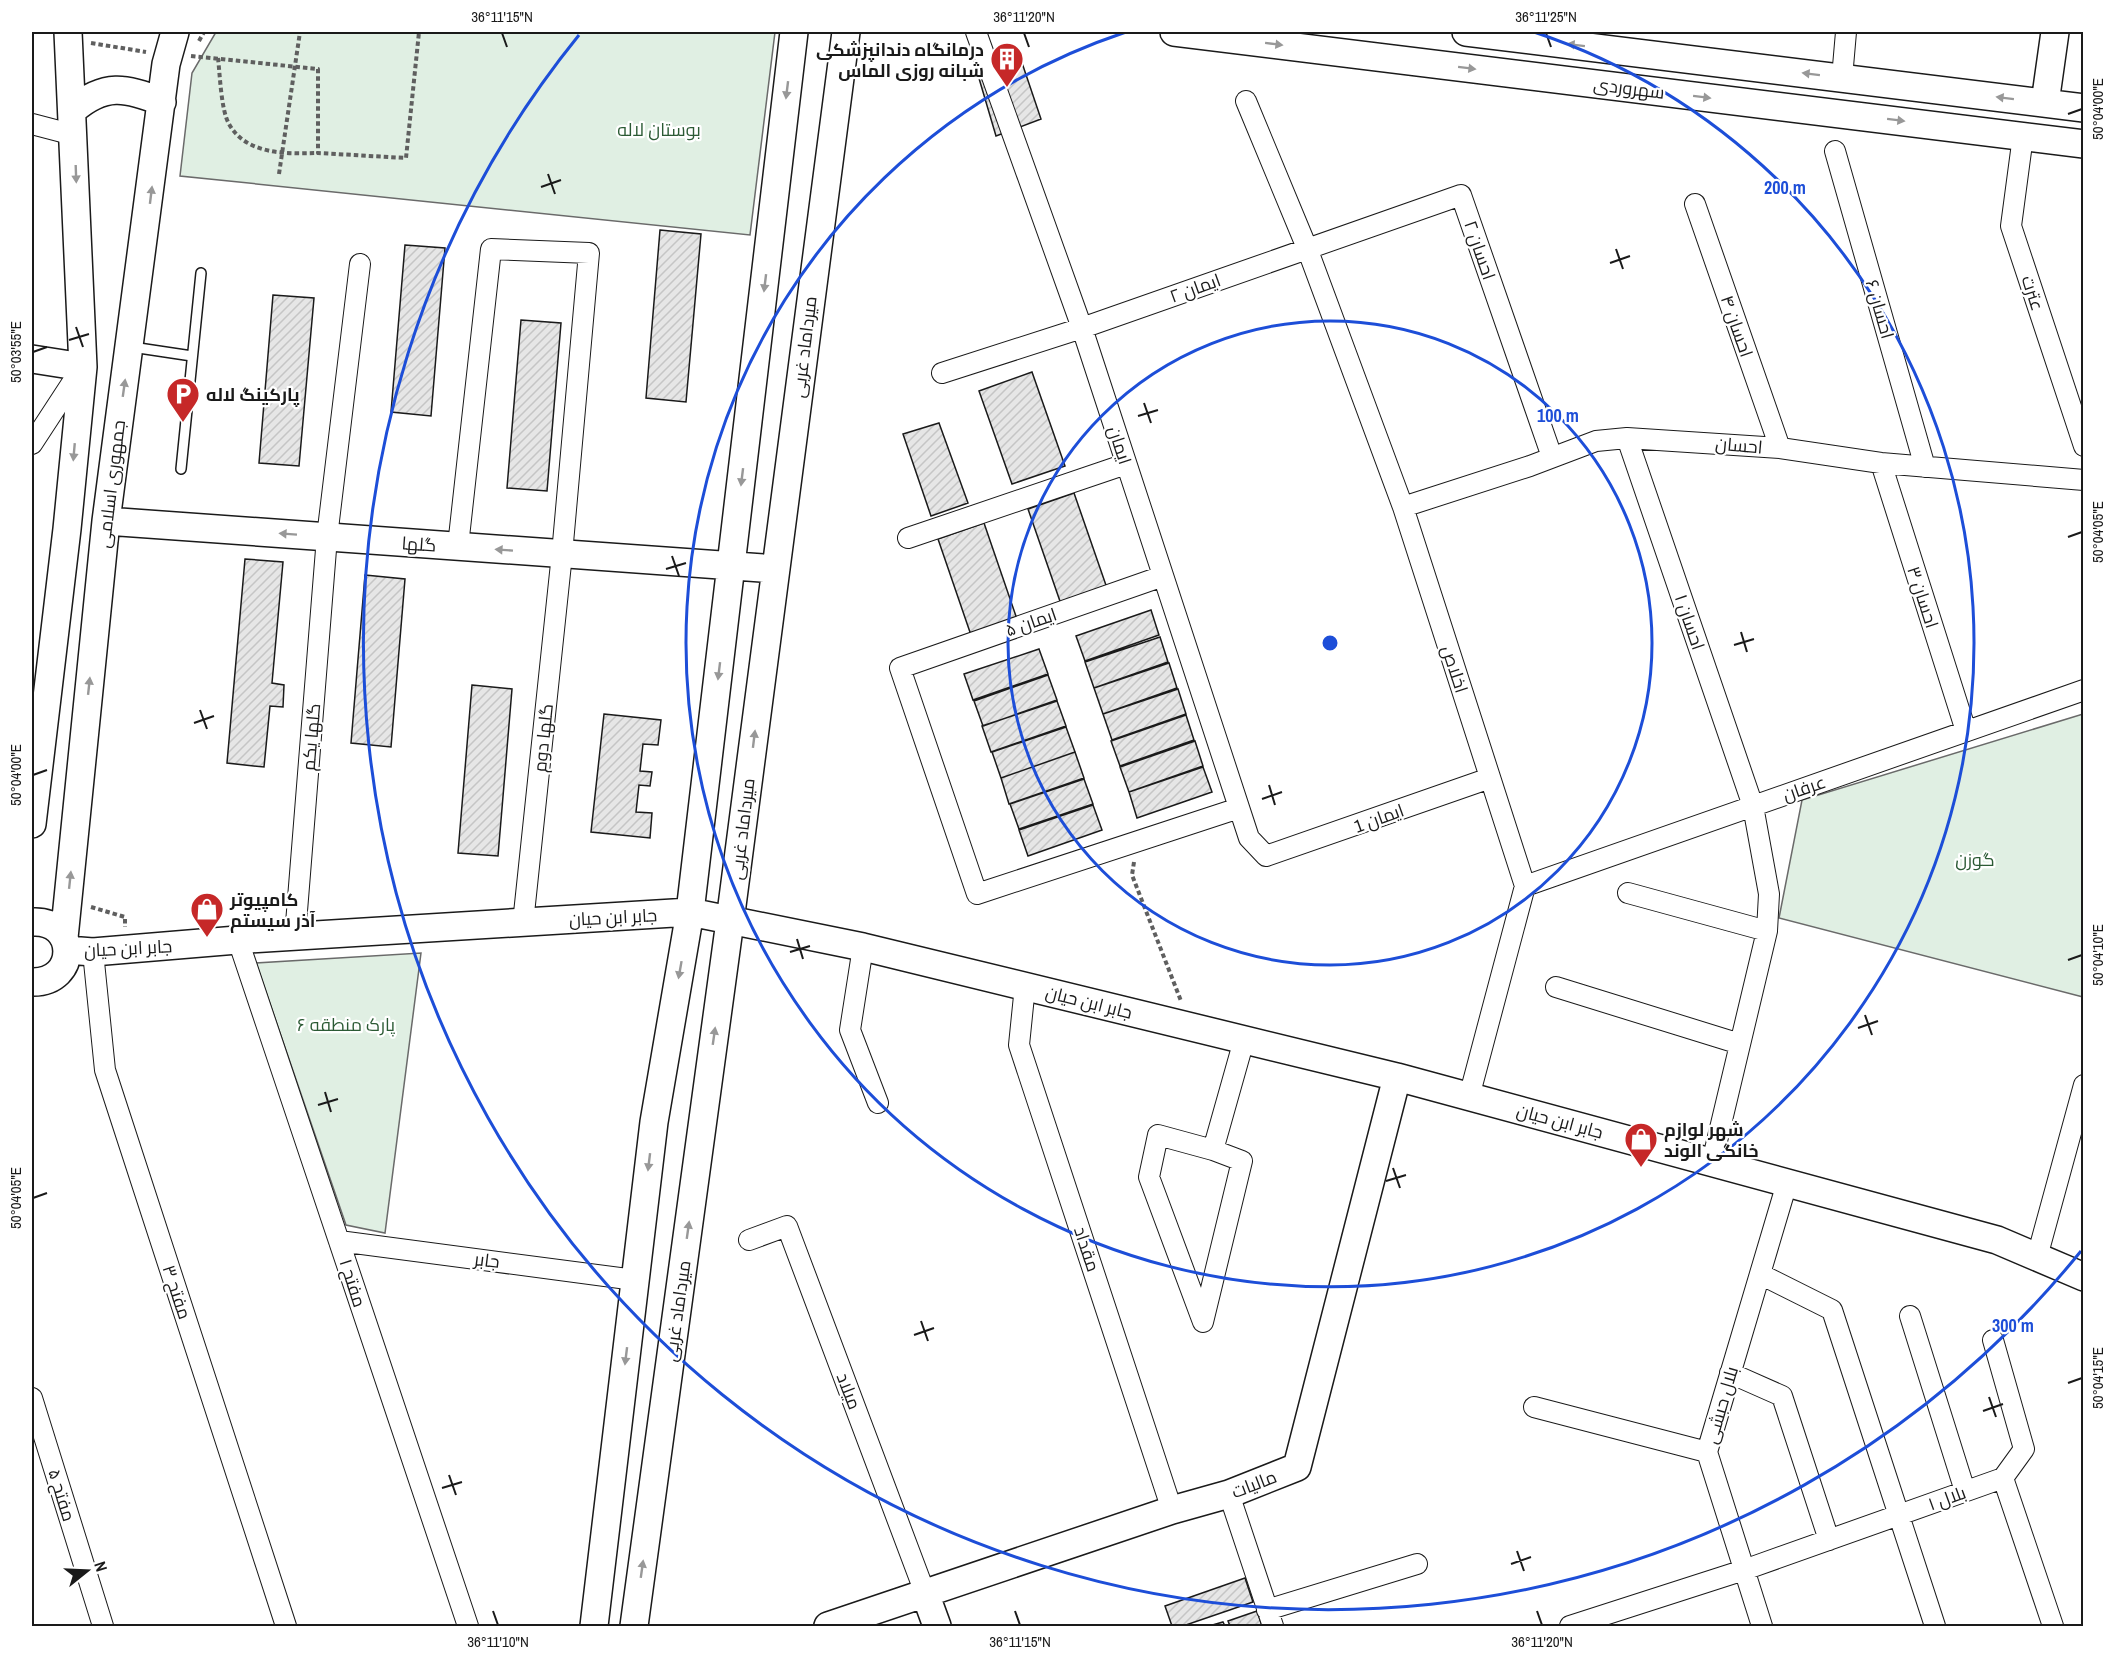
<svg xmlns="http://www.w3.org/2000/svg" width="2115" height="1658" font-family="'Archivo Narrow',Cairo,sans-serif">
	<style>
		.park { fill: #e0efe3; stroke: #6a6a6a; stroke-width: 1.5 }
		.building { fill: url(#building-hatch); stroke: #1a1a1a; stroke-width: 1.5 }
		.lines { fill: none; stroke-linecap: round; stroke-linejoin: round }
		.lane-casing { stroke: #1a1a1a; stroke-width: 12 }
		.street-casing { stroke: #1a1a1a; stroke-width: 22 }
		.secondary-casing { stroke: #1a1a1a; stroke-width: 30 }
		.path { stroke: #5f5f5f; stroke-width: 4; stroke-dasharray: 4.5 3; stroke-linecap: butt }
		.lane { stroke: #fff; stroke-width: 9 }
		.street { stroke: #fff; stroke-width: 20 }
		.secondary { stroke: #fff; stroke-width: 27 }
		.oneway { fill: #989898 }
		.ticks { fill: none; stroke: #1a1a1a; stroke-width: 2 }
		.ring { fill: none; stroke: #1d4ed8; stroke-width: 3 }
		.labels { text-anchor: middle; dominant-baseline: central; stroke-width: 4.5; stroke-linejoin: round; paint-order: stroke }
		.poi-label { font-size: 18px; font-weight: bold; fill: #1a1a1a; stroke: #fff; text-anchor: start }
		.street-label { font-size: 18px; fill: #1a1a1a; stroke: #fff }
		.park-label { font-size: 18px; fill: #2b5a34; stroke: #fff }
		.centre { fill: #1d4ed8; stroke: #fff; stroke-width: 3 }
		.ring-label { font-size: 18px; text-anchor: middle; font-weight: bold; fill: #1d4ed8; stroke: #fff; stroke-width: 4.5; stroke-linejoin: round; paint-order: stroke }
		.neatline { fill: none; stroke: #1a1a1a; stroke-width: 2 }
		.ticks-label { font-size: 15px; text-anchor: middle; fill: #1a1a1a }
	</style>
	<defs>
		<pattern id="building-hatch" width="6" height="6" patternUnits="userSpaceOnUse" patternTransform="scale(1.5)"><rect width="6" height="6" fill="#e6e6e6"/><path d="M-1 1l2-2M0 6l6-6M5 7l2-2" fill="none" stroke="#c5c5c5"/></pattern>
	</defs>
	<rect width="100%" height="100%" fill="#fff"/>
	<path class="park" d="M216 32H775L750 235 180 176 192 73Z
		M2083 714V997L1779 918 1802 800Z
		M421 953 385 1233 346 1225 256 963Z"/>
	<path class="building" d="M983 50 1019 54 1041 119 996 136 973 58Z
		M660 230 701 234 686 402 646 398Z
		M405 245 445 248 431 416 391 412Z
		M273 295 314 298 299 466 259 463Z
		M521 320 561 323 547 491 507 488Z
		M1032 372 1065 466 1012 484 979 391Z
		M939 423 968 503 931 516 903 434Z
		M1074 493 1108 591 1062 607 1028 509Z
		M984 523 1018 622 972 638 938 539Z
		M245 559 283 562 272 683 284 685 283 707 270 706 264 767 227 763Z
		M365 575 405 579 391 747 351 743Z
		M1151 610 1159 635 1085 661 1076 636Z
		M1160 637 1168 662 1094 688 1085 662Z
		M1039 649 1048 674 973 700 964 674Z
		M1169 663 1177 688 1103 714 1094 688Z
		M1048 675 1057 700 983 726 974 701Z
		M472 685 512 689 498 856 458 853Z
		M1178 689 1186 714 1112 740 1103 714Z
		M1057 701 1066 726 991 752 982 726Z
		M604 714 661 720 658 745 643 744 640 771 652 772 650 786 639 785 636 812 652 813 650 838 591 832Z
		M1186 715 1194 740 1120 766 1111 741Z
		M1066 727 1075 752 1001 778 992 752Z
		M1195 741 1203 766 1129 792 1120 767Z
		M1075 752 1084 778 1009 804 1001 778Z
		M1203 767 1212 792 1137 818 1129 792Z
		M1084 779 1093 804 1019 829 1010 804Z
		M1093 805 1102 830 1028 856 1019 830Z
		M1245 1578 1253 1602 1183 1626H1172L1165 1606Z
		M1257 1611 1262 1626H1230L1228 1621Z
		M1223 1622 1225 1626H1209Z"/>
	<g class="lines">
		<defs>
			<path id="lane" d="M132 347 192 356
				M181 469 201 273"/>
			<path id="street" d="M976 32 1082 328 1249 838 1266 856 1490 778
				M1842 78 1846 32
				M1246 101 1307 248 1403 507 1525 886 1469 1097
				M32 124 74 135
				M2023 136 2011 226 2084 446
				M1835 151 1925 467
				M1695 204 1780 448
				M942 373 1082 328 1461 195 1552 457
				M1627 438 1753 806 1769 894 1767 931 1712 1162
				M32 444 81 369
				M1881 463 1966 731
				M1403 507 1530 466 1596 441 1627 438 1780 448 1881 463 2084 480
				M908 538 1126 464
				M458 546 491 249 589 253 562 554 523 923
				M1163 576 900 668 977 894 1239 808
				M1525 886 2084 690
				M1628 893 1767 931
				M295 936 327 537 360 264
				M238 940 468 1626
				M863 947 850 1030 878 1103
				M93 952 105 1070 286 1626
				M1025 986 1019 1045 1172 1510
				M1556 987 1740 1044
				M1213 1150 1158 1135 1149 1177 1203 1322 1242 1161 1213 1150 1244 1040
				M749 1240 787 1226 925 1593
				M339 1241 635 1280
				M2037 1257 2084 1085
				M1760 1274 1832 1310 1935 1626
				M1910 1316 1965 1491
				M1993 1340 2024 1449 2003 1478
				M1730 1373 1782 1396 1829 1540
				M32 1398 103 1626
				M1534 1407 1707 1452
				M1229 1494 1273 1626
				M1267 1610 1417 1564
				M1570 1626 1744 1570 2003 1478 2053 1626
				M1762 1626 1707 1452 1787 1183"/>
			<path id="secondary" d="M1174 32 2084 144
				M1466 32 2084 108
				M2045 103 2055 32
				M73 110C104 83 126 87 162 102
				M32 359 83 367
				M106 521 776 569
				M32 824 67 529 83 367 68 32
				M32 922C78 919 79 983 32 982
				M64 938 106 521 166 64 175 32
				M67 950 93 952 249 939 690 912 863 947 1397 1077 1997 1240 2084 1277
				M925 1593 937 1626
				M594 1626 654 1122 690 912 794 32
				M634 1626 730 921 846 32
				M828 1626 1172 1510 1229 1494 1297 1467 1397 1077"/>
		</defs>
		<use href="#lane" class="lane-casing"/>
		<use href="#street" class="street-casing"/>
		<use href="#secondary" class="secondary-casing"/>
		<path class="path" d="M199 41 204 32
			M91 43 146 52
			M191 56 318 69V153L406 158 419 32
			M218 58C220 75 221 110 229 124 246 155 287 154 318 153
			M279 174 300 32
			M1134 862 1132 875 1181 1001
			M91 907 125 917V927"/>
		<use href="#lane" class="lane"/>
		<use href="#street" class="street"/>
		<use href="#secondary" class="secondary"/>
	</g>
	<defs><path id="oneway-solid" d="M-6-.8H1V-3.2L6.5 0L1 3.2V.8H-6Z" transform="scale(1.5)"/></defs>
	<g class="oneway">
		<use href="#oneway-solid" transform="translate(1274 44) rotate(7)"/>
		<use href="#oneway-solid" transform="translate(1576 45) rotate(-173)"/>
		<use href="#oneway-solid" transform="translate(1467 68) rotate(7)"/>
		<use href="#oneway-solid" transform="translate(1811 74) rotate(-173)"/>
		<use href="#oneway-solid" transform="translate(787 90) rotate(97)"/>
		<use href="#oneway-solid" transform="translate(1702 97) rotate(7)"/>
		<use href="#oneway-solid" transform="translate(2005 98) rotate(-173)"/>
		<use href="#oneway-solid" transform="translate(1896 120) rotate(7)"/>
		<use href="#oneway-solid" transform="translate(76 174) rotate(88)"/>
		<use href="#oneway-solid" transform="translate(151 195) rotate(-83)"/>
		<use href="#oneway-solid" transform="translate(765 283) rotate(97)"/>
		<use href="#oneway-solid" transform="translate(124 388) rotate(-82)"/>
		<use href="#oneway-solid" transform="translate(74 452) rotate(95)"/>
		<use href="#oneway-solid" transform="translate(742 477) rotate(97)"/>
		<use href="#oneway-solid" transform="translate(288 534) rotate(-176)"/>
		<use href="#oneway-solid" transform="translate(504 550) rotate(-176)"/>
		<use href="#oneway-solid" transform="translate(719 671) rotate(97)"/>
		<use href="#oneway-solid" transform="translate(89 686) rotate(-84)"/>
		<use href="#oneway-solid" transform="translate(754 739) rotate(-83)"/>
		<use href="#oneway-solid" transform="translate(70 880) rotate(-84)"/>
		<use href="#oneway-solid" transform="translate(680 970) rotate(100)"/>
		<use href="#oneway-solid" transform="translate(714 1036) rotate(-82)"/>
		<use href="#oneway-solid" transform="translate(649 1162) rotate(97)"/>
		<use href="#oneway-solid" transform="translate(688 1230) rotate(-82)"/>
		<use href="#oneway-solid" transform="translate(626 1356) rotate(97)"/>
		<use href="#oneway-solid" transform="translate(642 1569) rotate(-82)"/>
	</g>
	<path class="ticks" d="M502 33 507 47M1024 33 1029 47M1546 33 1551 47M2068 114 2082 109M548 174 555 194M541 187 561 180M1616 249 1623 269M1610 263 1630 256M76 327 83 347M69 340 89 334M33 352 47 347M1144 403 1151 423M1138 416 1158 410M2068 537 2082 532M672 556 679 576M666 569 686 563M1741 632 1747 652M1734 645 1754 639M200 710 207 729M194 723 214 716M33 775 47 770M1269 785 1275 805M1262 799 1282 792M797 939 803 959M790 952 810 946M2068 960 2082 955M1865 1015 1872 1035M1858 1028 1878 1021M325 1092 331 1112M318 1105 338 1099M1393 1168 1400 1188M1386 1181 1406 1175M33 1198 47 1193M921 1321 928 1341M914 1335 934 1328M2068 1383 2082 1378M1989 1397 1996 1417M1983 1411 2003 1404M449 1475 456 1495M442 1488 462 1482M1517 1551 1524 1571M1511 1564 1531 1557M493 1611 498 1625M1015 1611 1020 1625M1537 1611 1542 1625"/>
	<g class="ring">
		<circle cx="1330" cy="643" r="322"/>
		<path d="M1534 32A644 644 0 1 1 1126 32"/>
		<path d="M2081 1251A966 966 0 1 1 579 35"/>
	</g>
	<defs>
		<symbol id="building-pin" viewBox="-11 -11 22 30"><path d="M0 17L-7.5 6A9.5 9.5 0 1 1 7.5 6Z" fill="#c62828" stroke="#fff"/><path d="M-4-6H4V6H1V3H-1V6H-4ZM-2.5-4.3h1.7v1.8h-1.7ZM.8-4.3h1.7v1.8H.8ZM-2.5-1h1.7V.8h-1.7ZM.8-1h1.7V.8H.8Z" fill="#fff"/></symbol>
		<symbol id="parking-pin" viewBox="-11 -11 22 30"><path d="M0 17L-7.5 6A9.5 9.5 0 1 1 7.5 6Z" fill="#c62828" stroke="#fff"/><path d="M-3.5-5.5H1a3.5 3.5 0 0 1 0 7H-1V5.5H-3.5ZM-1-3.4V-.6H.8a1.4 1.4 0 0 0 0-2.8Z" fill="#fff"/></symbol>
		<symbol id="shop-pin" viewBox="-11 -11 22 30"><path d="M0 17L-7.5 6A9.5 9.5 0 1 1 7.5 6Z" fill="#c62828" stroke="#fff"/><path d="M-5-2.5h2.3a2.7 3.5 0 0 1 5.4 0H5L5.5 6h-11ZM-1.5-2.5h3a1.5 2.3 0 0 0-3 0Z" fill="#fff"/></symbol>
	</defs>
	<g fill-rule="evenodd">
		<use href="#building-pin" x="988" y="40" width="38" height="52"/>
		<use href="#parking-pin" x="164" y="375" width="38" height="52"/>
		<use href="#shop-pin" x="188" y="890" width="38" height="52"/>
		<use href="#shop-pin" x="1622" y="1120" width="38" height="52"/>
	</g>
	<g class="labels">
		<g class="poi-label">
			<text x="984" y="49" text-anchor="end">درمانگاه دندان‍‍پزشکی<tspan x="984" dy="21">شبانه روزی الماس</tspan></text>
			<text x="206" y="394">پارکینگ لاله</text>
			<text x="230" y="899">کامپیوتر<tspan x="230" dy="21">آذر سیستم</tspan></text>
			<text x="1664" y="1129">شهر لوازم<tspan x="1664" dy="21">خانگی الوند</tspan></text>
		</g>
		<g class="street-label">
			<text transform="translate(1629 88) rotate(7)">سهروردی</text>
			<text transform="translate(1480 250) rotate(71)">احسان ۲</text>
			<text transform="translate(1195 288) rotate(-20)">ایمان ۲</text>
			<text transform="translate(2033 293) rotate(72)">عترت</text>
			<text transform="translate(1880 309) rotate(74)">احسان ۶</text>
			<text transform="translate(1737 326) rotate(71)">احسان ۴</text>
			<text transform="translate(804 347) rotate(-83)">میرداماد غربی</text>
			<text transform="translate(1120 445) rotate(72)">ایمان</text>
			<text transform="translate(1739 445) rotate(5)">احسان</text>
			<text transform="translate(111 484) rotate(-83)">جمهوری اسلامی</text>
			<text transform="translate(419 544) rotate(4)">گلها</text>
			<text transform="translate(1923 597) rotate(72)">احسان ۳</text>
			<text transform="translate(1031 622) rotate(-19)">ایمان ۵</text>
			<text transform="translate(1690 622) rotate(71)">احسان ۱</text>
			<text transform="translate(1455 669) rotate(72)">اخلاص</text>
			<text transform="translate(311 737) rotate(-85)">گلها یکم</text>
			<text transform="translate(543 738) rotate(-84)">گلها دوم</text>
			<text transform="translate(1804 788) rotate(-19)">عرفان</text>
			<text transform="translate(1379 818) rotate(-20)">ایمان 1</text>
			<text transform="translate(742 829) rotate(-83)">میرداماد غربی</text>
			<text transform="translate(613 917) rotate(-3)">جابر ابن حیان</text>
			<text transform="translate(128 948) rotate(-3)">جابر ابن حیان</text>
			<text transform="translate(1089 1002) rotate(14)">جابر ابن حیان</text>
			<text transform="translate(1560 1121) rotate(15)">جابر ابن حیان</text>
			<text transform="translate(1087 1249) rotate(72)">مقداد</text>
			<text transform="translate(487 1260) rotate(7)">جابر</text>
			<text transform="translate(353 1283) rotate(72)">مفتح ۱</text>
			<text transform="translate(177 1292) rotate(72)">مفتح ۳</text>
			<text transform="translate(677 1311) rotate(-82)">میرداماد غربی</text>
			<text transform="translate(849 1391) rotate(69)">میلاد</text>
			<text transform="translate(1721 1405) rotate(-74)">بلال حبشی</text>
			<text transform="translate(1254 1484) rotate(-21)">مالیات</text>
			<text transform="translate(62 1495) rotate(73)">مفتح ۵</text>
			<text transform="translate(1947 1498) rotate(-20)">بلال ۱</text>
		</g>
		<g class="park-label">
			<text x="659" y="129">بوستان لاله</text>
			<text x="1975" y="859">گوزن</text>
			<text x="346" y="1024">پارک منطقه ۶</text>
		</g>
	</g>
	<circle cx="1330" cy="643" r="9" class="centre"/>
	<g class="ring-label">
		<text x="1785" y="194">200 m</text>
		<text x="1558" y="422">100 m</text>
		<text x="2013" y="1332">300 m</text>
	</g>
	<rect width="2115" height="1658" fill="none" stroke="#ffffff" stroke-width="66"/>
	<g transform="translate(87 1571) rotate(72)" stroke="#ffffff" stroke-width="4.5" paint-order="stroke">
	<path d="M0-4.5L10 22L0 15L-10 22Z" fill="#1a1a1a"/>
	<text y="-9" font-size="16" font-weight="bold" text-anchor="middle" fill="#1a1a1a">N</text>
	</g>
	<rect x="33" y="33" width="2049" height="1592" class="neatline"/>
	<g class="ticks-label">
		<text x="502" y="22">36°11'15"N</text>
		<text x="1024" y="22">36°11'20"N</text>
		<text x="1546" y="22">36°11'25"N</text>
		<text transform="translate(2098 109) rotate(-90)" y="5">50°04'00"E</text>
		<text transform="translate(16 352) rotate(-90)" y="5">50°03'55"E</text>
		<text transform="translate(2098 532) rotate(-90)" y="5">50°04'05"E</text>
		<text transform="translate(16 775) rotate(-90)" y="5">50°04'00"E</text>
		<text transform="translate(2098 955) rotate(-90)" y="5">50°04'10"E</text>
		<text transform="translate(16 1198) rotate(-90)" y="5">50°04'05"E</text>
		<text transform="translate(2098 1378) rotate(-90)" y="5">50°04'15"E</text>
		<text x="498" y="1647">36°11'10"N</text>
		<text x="1020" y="1647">36°11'15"N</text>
		<text x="1542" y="1647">36°11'20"N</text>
	</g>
</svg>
